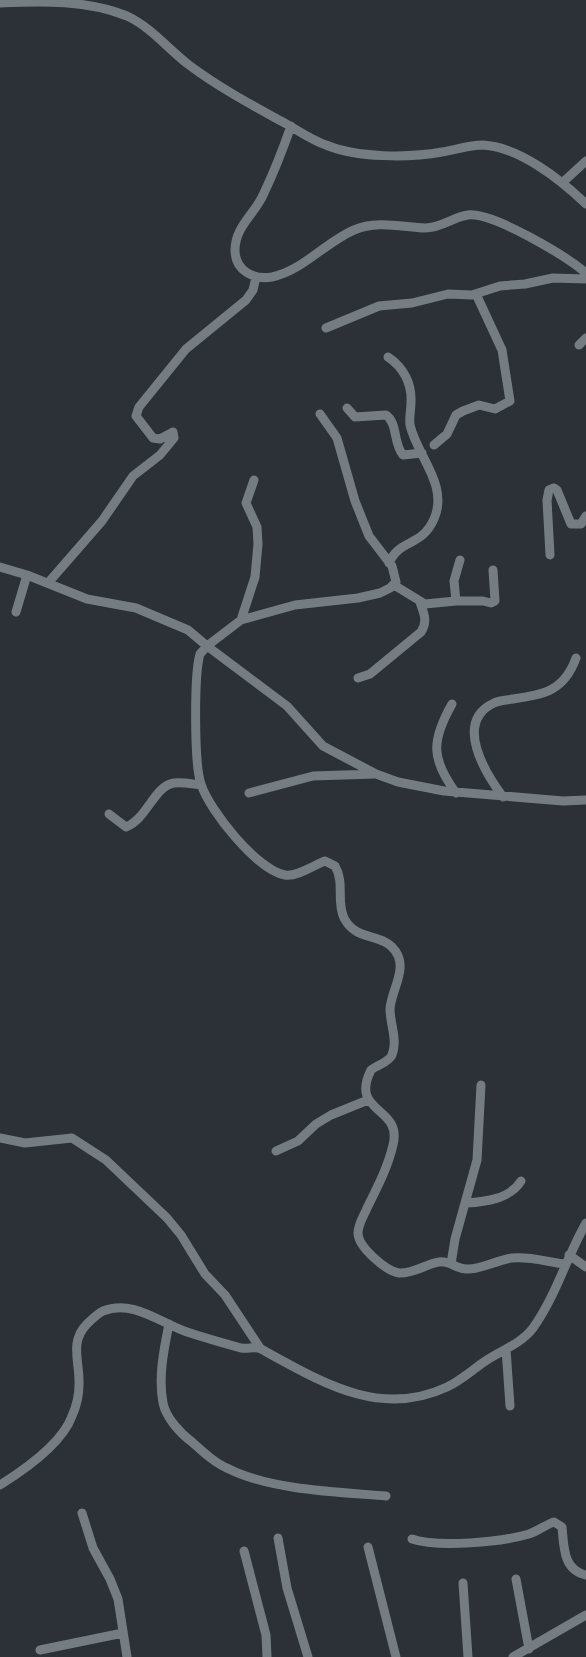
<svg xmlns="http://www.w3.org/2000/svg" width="586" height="1657" font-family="'Varela Round',sans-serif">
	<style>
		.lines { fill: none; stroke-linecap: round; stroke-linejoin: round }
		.minor { stroke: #757d83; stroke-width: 9 }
	</style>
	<rect width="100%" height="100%" fill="#2b3136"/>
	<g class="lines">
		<path class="minor" d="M0 3C42 1 88 0 127 16 151 27 168 49 189 65 217 86 248 103 279 120 295 128 309 139 326 145 357 158 409 158 442 152 455 150 469 145 483 145 519 147 560 179 586 204
			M291 126C283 149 274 172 264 193 256 213 235 226 235 250 235 271 254 280 272 277 302 271 326 242 354 230 376 220 402 227 425 228 442 228 453 217 468 215 493 212 566 256 586 273
			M562 183 586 161
			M326 328 379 306 412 303 448 294 472 295 500 286 525 284 553 278 586 279
			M579 345 586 338
			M388 357C403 367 412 383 411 402 411 410 409 417 410 425 417 456 449 485 434 519 421 548 400 538 389 563
			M347 408 355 417 386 415C398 423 393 444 403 455L422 453
			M434 445 447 434 456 415 463 411 479 405 495 409 510 401 502 350 476 294
			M550 555 547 500 549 490 554 488 557 490 571 524H581L586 516
			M0 567 27 575 87 599 136 608 188 630 207 646 241 620 295 605 358 598 380 593 390 588 396 582 392 566 369 536 355 501 337 438 320 414
			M48 583 102 521 133 476 160 455 174 438 173 432 160 439 153 438 136 416 139 407 186 349 246 300 253 290 256 277
			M394 585 425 604 456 601H483L491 603 495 601 493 570
			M456 601 454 581 460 560
			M16 612 27 575
			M241 620 255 577 258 544 257 527 246 503 254 480
			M358 678 370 674 421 632C428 621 424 614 420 602
			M452 704C431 741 431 759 456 793
			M249 793 313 776 375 774
			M503 797C486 774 453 722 494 703 500 700 507 700 513 699 545 694 564 691 576 658
			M109 814 126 827C147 819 154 786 174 783 182 782 192 784 201 785
			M0 1138 25 1143 72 1138 106 1160 167 1218 181 1235 205 1274 225 1295 260 1348
			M276 1151 298 1141 316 1124 331 1115 368 1100
			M466 1203C485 1202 510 1199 521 1181
			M569 1255 586 1267
			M451 1264 455 1239 477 1160 481 1085
			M565 1264C547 1262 530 1256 512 1258 497 1260 482 1269 468 1269 457 1270 450 1260 439 1262 426 1264 413 1274 399 1273 386 1271 358 1247 358 1233 358 1224 364 1216 367 1208 377 1188 388 1167 393 1145 403 1106 349 1114 371 1070 377 1065 388 1063 392 1055 398 1040 390 1024 390 1009 391 989 411 966 392 947 378 933 356 941 344 918 336 901 345 883 335 866L325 861C314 865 297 877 285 875 257 870 209 810 201 784 194 764 194 674 200 654L207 646 287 706 323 746 376 774 398 782 444 791 563 801 586 800
			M169 1324C164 1349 158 1377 163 1403 166 1418 181 1434 192 1442 203 1452 215 1463 229 1469 271 1490 338 1492 386 1496
			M506 1349 510 1406
			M0 1485C24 1470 62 1444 72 1416 76 1407 79 1395 79 1385 80 1362 69 1342 87 1324 92 1319 97 1314 103 1311 133 1299 160 1323 187 1332 205 1338 223 1343 241 1348 248 1349 256 1346 261 1349 320 1381 379 1419 447 1387 460 1381 471 1371 484 1362 500 1351 521 1344 533 1328 556 1296 567 1256 586 1223
			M82 1513 93 1548 110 1579 118 1599 127 1657
			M278 1538 287 1588 308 1657
			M412 1539C439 1548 502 1542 529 1534 538 1531 545 1525 554 1522L562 1527C564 1547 563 1570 586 1575
			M368 1547 396 1657
			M244 1551 266 1635 267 1657
			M516 1579 529 1649
			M463 1583 468 1657
			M40 1650 123 1633
			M513 1657 586 1615"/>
	</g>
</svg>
